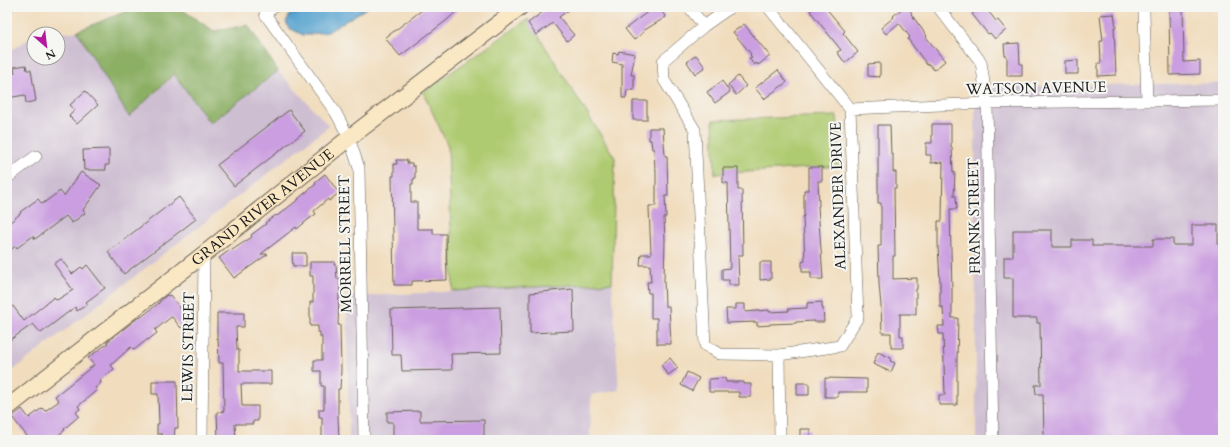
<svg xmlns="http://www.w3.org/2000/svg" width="1230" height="447" font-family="Cardo,serif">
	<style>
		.industrial { fill: #cebed2 }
		.green { fill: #afcb71; stroke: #667446 }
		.forest { fill: #8baf63; stroke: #546640 }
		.water { fill: #57a3cf; stroke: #3a6076 }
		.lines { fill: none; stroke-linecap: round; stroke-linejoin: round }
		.stream { stroke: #57a3cf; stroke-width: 3 }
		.building { fill: #ca9ee0 }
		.street-casing { stroke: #676055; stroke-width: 12 }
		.secondary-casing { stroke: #676055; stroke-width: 18 }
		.street { stroke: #fff; stroke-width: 11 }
		.secondary { stroke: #fae7c3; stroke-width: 16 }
		.labels { text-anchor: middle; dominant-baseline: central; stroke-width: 4; stroke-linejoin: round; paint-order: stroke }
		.street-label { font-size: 15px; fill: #1c1c1c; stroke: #f6f6f2 }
	</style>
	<rect width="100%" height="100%" fill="#f6f6f2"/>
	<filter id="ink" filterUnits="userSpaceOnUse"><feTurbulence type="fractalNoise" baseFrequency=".025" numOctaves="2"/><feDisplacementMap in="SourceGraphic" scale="8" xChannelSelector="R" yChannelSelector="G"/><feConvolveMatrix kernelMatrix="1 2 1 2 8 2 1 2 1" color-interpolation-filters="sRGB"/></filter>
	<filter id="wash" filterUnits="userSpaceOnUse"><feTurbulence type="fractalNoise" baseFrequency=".012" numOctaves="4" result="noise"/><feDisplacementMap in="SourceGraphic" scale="16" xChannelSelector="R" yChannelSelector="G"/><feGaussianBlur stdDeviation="0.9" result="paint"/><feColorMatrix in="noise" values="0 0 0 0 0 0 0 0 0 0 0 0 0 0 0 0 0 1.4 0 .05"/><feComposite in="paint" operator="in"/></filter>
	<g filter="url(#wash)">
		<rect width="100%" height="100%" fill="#f1ddbe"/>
		<path class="industrial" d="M285 7H324L319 10 290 14Z
			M77 31 129 117 175 74 210 123 278 71 329 126 7 375V53L27 40 34 39V58H58V34Z
			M1223 83V440H976L975 87Z
			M612 283 619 390 591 395 590 440H349L347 297Z"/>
		<path class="green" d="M528 19 615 158 612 283 453 291 448 146 423 92Z
			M837 116 840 166 715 174 713 120Z"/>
		<path class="forest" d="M137 7H178L214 31 248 25 278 71 210 123 174 74 129 117 77 31Z"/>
		<path class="water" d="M324 7H368L328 32 303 35 289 28 286 22 290 14 319 10Z"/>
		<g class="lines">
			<path class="stream" d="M7 14 15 7"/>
		</g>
		<g id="blocks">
			<path class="building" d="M426 7H461L447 20 400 56 385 38Z
				M549 7H573L559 17 574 35 567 41 553 23 536 35 528 23Z
				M654 7H658L666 17 643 31 644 32 634 40 625 29Z
				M815 7H825L845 31 843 33 858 52 845 63 837 52 841 50 810 11Z
				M904 7H907L912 13 911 14 927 36 926 37 945 61 934 70 929 64 927 65 908 39 910 37 899 23 886 34 881 28 894 17 893 16Z
				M980 7H985L996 21 998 20 1006 30 995 39 990 33 988 34 972 14Z
				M1169 7H1183L1184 62 1200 61V74L1170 75Z
				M1114 14 1116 27H1114L1116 75 1098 76V63H1101L1100 41H1103L1100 15Z
				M744 24 770 56 758 65 757 63 754 65 749 58 752 57 750 55 751 54 733 32Z
				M1019 43 1020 64H1022V76H1007V56H1005L1004 44Z
				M619 51 635 54 631 75H634V90H627L626 98H622V64L612 62 613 53 618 54Z
				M696 55 705 67 695 74 687 62Z
				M1078 60V74H1065V61Z
				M880 63V77L868 76V64Z
				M26 65 27 70H31L36 101 26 103 25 95 7 98V82L12 81 11 73H15L14 67Z
				M778 70 787 82 764 99 755 88Z
				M738 76 746 86 736 95 728 85Z
				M722 81 730 92 715 103 707 92Z
				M85 91 98 105 77 124 69 116 75 110 70 105Z
				M633 101H647V120H633Z
				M289 110 305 131 234 186 217 165Z
				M932 124H951V147H952L953 172H955L954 196H956L957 209H950L952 291V318H958L957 361V405H939V395H945L943 334H939L938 326H944L943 307H940V282L938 245V221H942L943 162 931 163V155H926V143H932Z
				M878 125H890L891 154H893V172H896V188H894L895 256H893V279L917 278V289H916V314H900V336H903V348H891V333H882L881 306 879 284 878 246H881V203H878Z
				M649 128H663L665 156H667L668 196H665L666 217H664L665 240 664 280 665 306H669L671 344H657V318H651V293H648L647 282H651L650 265H640L641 254H651L649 208V206H656V169H655L654 149H652L651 140H649Z
				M109 149V165H105L106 170H84L83 150Z
				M396 160H407V163H412V166H415V179H413V184H411V202H417V229H433V234H446L447 280 412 281V285H394L392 176H394V164H397Z
				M809 167H822V181H818L819 206H818L823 279H811V272H802V262L805 261 803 217 804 216V190H809Z
				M723 168H738V190H742L743 255H738L739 285H729V280H722V269L730 268 728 183H723Z
				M81 172 101 185 83 210 85 213 72 223 66 216 35 239 33 236 17 248 16 246 7 252V225L21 213 20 212 38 199 42 204 60 191 64 196Z
				M325 174 339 193 329 201 328 199 314 211 316 214 309 219 297 229 296 227 261 254H268L234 278 219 258 231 249 232 250 252 237 251 235 266 224 265 223 276 215 277 216 299 199H298L316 184 315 182Z
				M179 197 196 219 124 274 108 252Z
				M1192 225H1218V245H1223V440H1044L1043 394H1036L1035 385H1041L1040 323H1037V318H1013V278H1004V257H1013V230H1052V247H1072V240H1092V246H1153V239H1173V245H1192Z
				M292 253H306V266H293Z
				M61 259 72 274 81 267 83 269 87 265 105 288 86 302 88 304 77 311 75 307 41 333 33 324 7 342V311L13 306 24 321 54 297 57 300 73 290 54 264Z
				M310 262H335L334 265H336L337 279H340V294H339L338 325H340L341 370 340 389H338V416L339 440H322V417H319V409H324V386H321V371H314V360H322V337H320V332H318V326H310V302H313V276H310Z
				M760 262H771V279L760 280Z
				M573 289 574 331 530 333V293Z
				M167 295 168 296 170 295 185 314 183 316 188 322 181 328 172 317 170 318 155 330 157 333 148 340V339L134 350 131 347 111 365 114 369 100 380 101 383 95 388 97 390 78 406 80 409 76 412 79 416 64 429 65 430 52 440H30L12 417 22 409 29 418 42 408 45 411 59 401 55 396 94 365 88 358 108 343 107 342 139 317 140 318 159 303V302Z
				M822 302V308H823L824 322H814V321L796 322V323L770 324V325L757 326V322L727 323 726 309H736V304H745V312L769 310V312L789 311 788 309 807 308V303Z
				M500 307 501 353 451 354 452 370 402 371 401 355H392L391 310Z
				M217 313H244V327H236L237 350H239V371H271V384H241L242 406H258V421H253V424H235L236 440H218L217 412 224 411 223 363H219L218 338 217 339Z
				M878 352 891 358 890 361 895 363 891 372 873 364Z
				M670 358 678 368 668 375 661 365Z
				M687 372 699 378 692 391 681 385Z
				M725 378 726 382H744V384H751V397H739V392H709V379Z
				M825 378 867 379V392H838V397H825Z
				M152 381H177L178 428H175L174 440H162V434H157V424H159L158 394H152Z
				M797 383H809V395H797Z
				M420 411V421L484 420V440H393V422H387V412Z
				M800 429H810V440H800Z"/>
		</g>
	</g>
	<g filter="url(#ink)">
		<use href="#blocks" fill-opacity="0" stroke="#676055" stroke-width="1"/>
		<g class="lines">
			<defs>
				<path id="street" d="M274 7 265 14 336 113 349 138 359 168 364 440
					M689 7 704 26
					M731 7 704 26 663 61 664 80 695 130 705 345 720 354 779 355 840 346 858 317 850 109 768 7
					M938 7 981 62 987 103 993 440
					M1143 7 1144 13 1147 101
					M850 109 987 103 1223 100
					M7 178 36 156
					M779 355 780 440
					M202 440 204 254"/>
				<g id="secondary">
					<path id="s1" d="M7 408 204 254 349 138 520 7"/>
				</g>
			</defs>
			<use href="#street" class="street-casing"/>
			<use href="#secondary" class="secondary-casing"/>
			<use href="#street" class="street"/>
			<use href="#secondary" class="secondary"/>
		</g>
	</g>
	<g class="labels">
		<g class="street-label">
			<text transform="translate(1036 88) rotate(-1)">WATSON AVENUE</text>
			<text transform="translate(838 196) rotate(-92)">ALEXANDER DRIVE</text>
			<text stroke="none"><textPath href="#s1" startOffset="325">GRAND RIVER AVENUE</textPath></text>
			<text transform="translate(974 216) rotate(-91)">FRANK STREET</text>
			<text transform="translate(345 244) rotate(-91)">MORRELL STREET</text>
			<text transform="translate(188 347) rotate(-89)">LEWIS STREET</text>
		</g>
	</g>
	<rect width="1230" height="447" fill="none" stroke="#f6f6f2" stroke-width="24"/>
	<g transform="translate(46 46) rotate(152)"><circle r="19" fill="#f6f6f2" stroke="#9f9f9c"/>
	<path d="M0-3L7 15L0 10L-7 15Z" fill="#b5179e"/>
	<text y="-6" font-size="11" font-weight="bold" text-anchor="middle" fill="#1c1c1c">N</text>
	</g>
</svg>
